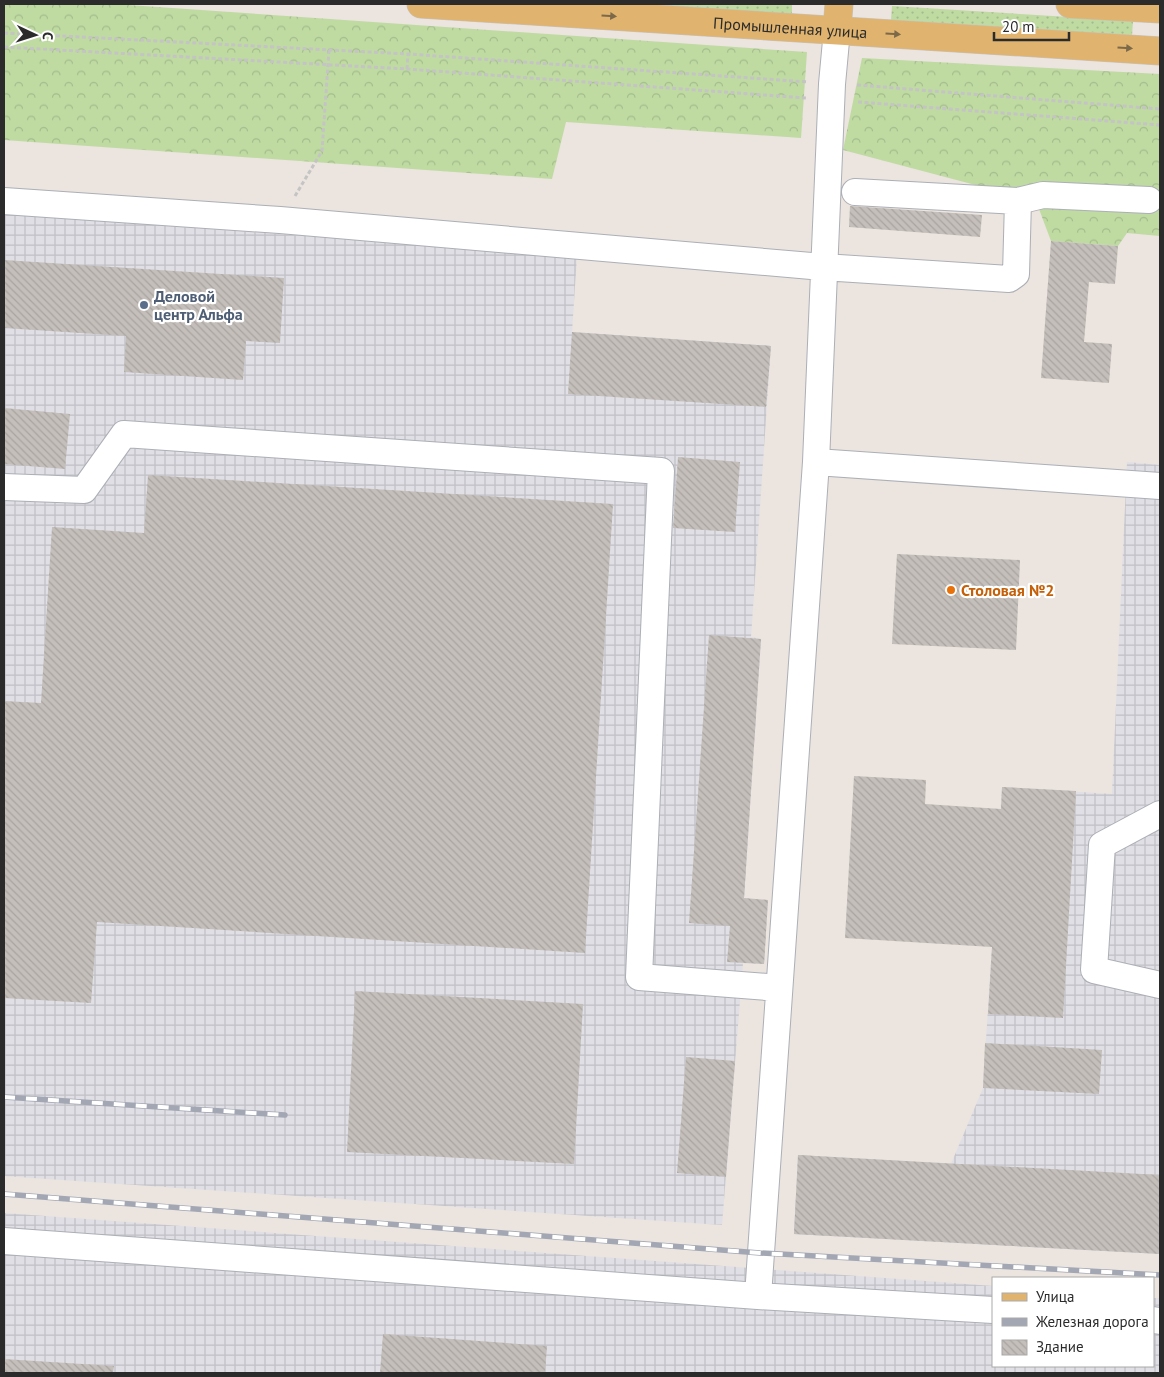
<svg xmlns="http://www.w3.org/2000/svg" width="1164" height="1377" font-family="'PT Sans',sans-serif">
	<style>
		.industrial { fill: url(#industrial-grid) }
		.grass { fill: url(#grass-dots) }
		.forest { fill: url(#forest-crowns) }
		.building { fill: url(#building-back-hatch) }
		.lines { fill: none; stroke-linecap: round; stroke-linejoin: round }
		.minor-casing { stroke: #acafb6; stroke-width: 28 }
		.major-casing { stroke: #c4c4c4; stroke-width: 29 }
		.path { stroke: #c4c4c4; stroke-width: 3; stroke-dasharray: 4 2.5; stroke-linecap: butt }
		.minor { stroke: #fff; stroke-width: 26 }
		.major { stroke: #e0b46f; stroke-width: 28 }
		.rail-casing { stroke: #a2a7b3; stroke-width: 5.5 }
		.rail { stroke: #fff; stroke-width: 4; stroke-dasharray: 11; stroke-linecap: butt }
		.oneway { fill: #7c694a }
		.service-dot { fill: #5c6f8a; stroke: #fff; stroke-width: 2 }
		.food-dot { fill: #e8710a; stroke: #fff; stroke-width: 2 }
		.labels { text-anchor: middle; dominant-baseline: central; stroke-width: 4.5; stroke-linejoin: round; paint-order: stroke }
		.street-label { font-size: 16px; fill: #2b2b2b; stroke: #fff }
		.service-label { font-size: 16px; font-weight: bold; fill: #4e5e75; stroke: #fff; text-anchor: start }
		.food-label { font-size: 16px; font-weight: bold; fill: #c56008; stroke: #fff; text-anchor: start }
	</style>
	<defs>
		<pattern id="industrial-grid" width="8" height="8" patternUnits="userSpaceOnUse" patternTransform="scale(1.25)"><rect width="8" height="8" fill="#dfdfe5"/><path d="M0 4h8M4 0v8" fill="none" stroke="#c0c0c5"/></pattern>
		<pattern id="grass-dots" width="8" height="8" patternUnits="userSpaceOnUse" patternTransform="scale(1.25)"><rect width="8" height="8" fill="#bfdba2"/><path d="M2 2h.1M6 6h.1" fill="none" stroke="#a4bc8c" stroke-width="1.8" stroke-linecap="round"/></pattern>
		<pattern id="forest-crowns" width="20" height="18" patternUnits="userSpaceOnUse" patternTransform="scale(1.25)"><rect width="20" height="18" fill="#bfdba2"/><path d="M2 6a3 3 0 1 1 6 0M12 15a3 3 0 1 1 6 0" fill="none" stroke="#a4bc8c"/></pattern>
		<pattern id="building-back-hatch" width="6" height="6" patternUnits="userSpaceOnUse" patternTransform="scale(1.25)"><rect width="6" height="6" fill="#c4bfba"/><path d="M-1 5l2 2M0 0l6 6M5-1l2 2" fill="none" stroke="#a9a4a0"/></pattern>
	</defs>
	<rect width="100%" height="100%" fill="#ebe4df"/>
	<path class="industrial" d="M4 214 577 256 572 332 771 346 751 637 761 639 744 898 768 900 764 964 743 963 722 1225 4 1176Z
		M1127 462 1160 465V1254L794 1234 798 1155 951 1164 983 1088 1002 787 1112 794Z
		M4 1213 993 1286V1366H1153V1298H1160V1373H4Z"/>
	<path class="grass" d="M650 4H792V14L650 5Z
		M892 6 1133 21 1132 36 891 20Z"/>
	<path class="forest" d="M4 4H114L807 52 801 138 566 122 552 179 4 140Z
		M862 58 1160 74V236L1127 233 1118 246 1051 241 1036 201 843 150Z"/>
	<path class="building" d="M850 206 982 215 980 237 849 227Z
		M1051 241 1118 246 1115 284 1089 282 1084 342 1112 344 1109 383 1041 378Z
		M4 260 284 278 280 343 246 341 243 380 124 372 126 336 4 328Z
		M572 332 771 346 766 407 568 394Z
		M4 408 70 414 65 469 4 464Z
		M678 457 740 462 735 532 673 528Z
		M148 475 613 504 585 953 97 922 91 1003 4 998V701L41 703 52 527 144 533Z
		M897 554 1020 560 1016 650 892 644Z
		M709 635 761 639 744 898 768 900 764 964 727 962 730 926 689 923Z
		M854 776 926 780 925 804 1001 809 1002 787 1076 791 1063 1018 988 1014 992 947 845 938Z
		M355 991 583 1004 574 1164 347 1152Z
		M985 1043 1102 1050 1099 1094 983 1088Z
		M686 1057 735 1061 726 1177 677 1173Z
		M798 1155 1160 1175V1254L794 1234Z
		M383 1334 547 1346 545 1373H380Z
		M4 1359 114 1366 113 1373H4Z"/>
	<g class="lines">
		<defs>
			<path id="minor" d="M855 192 1018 201
				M4 201 280 220 823 267 1009 279 1016 274 1018 201 1043 195 1149 200
				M816 462 1160 486
				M4 487 84 490 124 434 661 471 639 977 779 988
				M1160 814 1102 845 1094 970 1160 985
				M4 1241 758 1296 993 1310
				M758 1296 816 462 832 84 837 30
				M1153 1320 1160 1321"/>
			<g id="major">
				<path id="s1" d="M421 4 1160 51"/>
				<path d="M1070 4 1160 9"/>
				<path d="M837 30 839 4"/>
			</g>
		</defs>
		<use href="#minor" class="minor-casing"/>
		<use href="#major" class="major-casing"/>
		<path class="path" d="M4 33 408 54 808 82
			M4 47 407 69 806 98
			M407 69 408 54
			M857 85 1160 109
			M858 102 1160 125
			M295 196 322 151 329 50"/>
		<use href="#minor" class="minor"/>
		<use href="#major" class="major"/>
		<defs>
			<path id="rail" d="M4 1097 285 1115
				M4 1194 760 1253 1160 1275"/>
		</defs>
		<use href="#rail" class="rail-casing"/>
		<use href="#rail" class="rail"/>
	</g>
	<defs><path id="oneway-solid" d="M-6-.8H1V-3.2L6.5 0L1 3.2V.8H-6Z" transform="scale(1.25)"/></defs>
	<g class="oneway">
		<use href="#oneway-solid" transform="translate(609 16) rotate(4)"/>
		<use href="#oneway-solid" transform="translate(893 34) rotate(4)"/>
		<use href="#oneway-solid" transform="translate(1125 48) rotate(4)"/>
	</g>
	<circle class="service-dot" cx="144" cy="305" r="5"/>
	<circle class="food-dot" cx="951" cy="590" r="5"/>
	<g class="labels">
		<g class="street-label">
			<text stroke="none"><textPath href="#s1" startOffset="370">Промышленная улица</textPath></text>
		</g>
		<g class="service-label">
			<text x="154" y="296">Деловой<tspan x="154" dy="18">центр Альфа</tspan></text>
		</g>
		<g class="food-label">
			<text x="961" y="590">Столовая №2</text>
		</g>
	</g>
	<rect width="1164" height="1377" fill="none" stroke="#2b2b2b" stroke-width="10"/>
	<rect x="992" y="1277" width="162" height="90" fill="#ffffff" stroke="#aaaaaa"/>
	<rect x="1002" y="1293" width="25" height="8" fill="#e0b46f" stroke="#aaaaaa"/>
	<text x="1036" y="1302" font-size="15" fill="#2b2b2b">Улица</text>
	<rect x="1002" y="1318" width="25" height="8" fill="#a2a7b3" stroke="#aaaaaa"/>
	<text x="1036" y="1327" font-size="15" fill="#2b2b2b">Железная дорога</text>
	<rect x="1002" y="1340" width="25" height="15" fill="url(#building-back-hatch)" stroke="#aaaaaa"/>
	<text x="1036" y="1352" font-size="15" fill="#2b2b2b">Здание</text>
	<g transform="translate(35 35) rotate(94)" stroke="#ffffff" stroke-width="4" paint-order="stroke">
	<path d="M0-4L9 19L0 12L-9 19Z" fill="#2b2b2b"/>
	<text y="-8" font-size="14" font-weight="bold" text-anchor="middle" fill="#2b2b2b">С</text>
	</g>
	<path d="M994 32v8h75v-8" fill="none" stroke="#2b2b2b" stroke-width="2.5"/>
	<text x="1002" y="32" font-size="15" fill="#2b2b2b" stroke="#ffffff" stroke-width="4" paint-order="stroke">20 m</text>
</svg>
